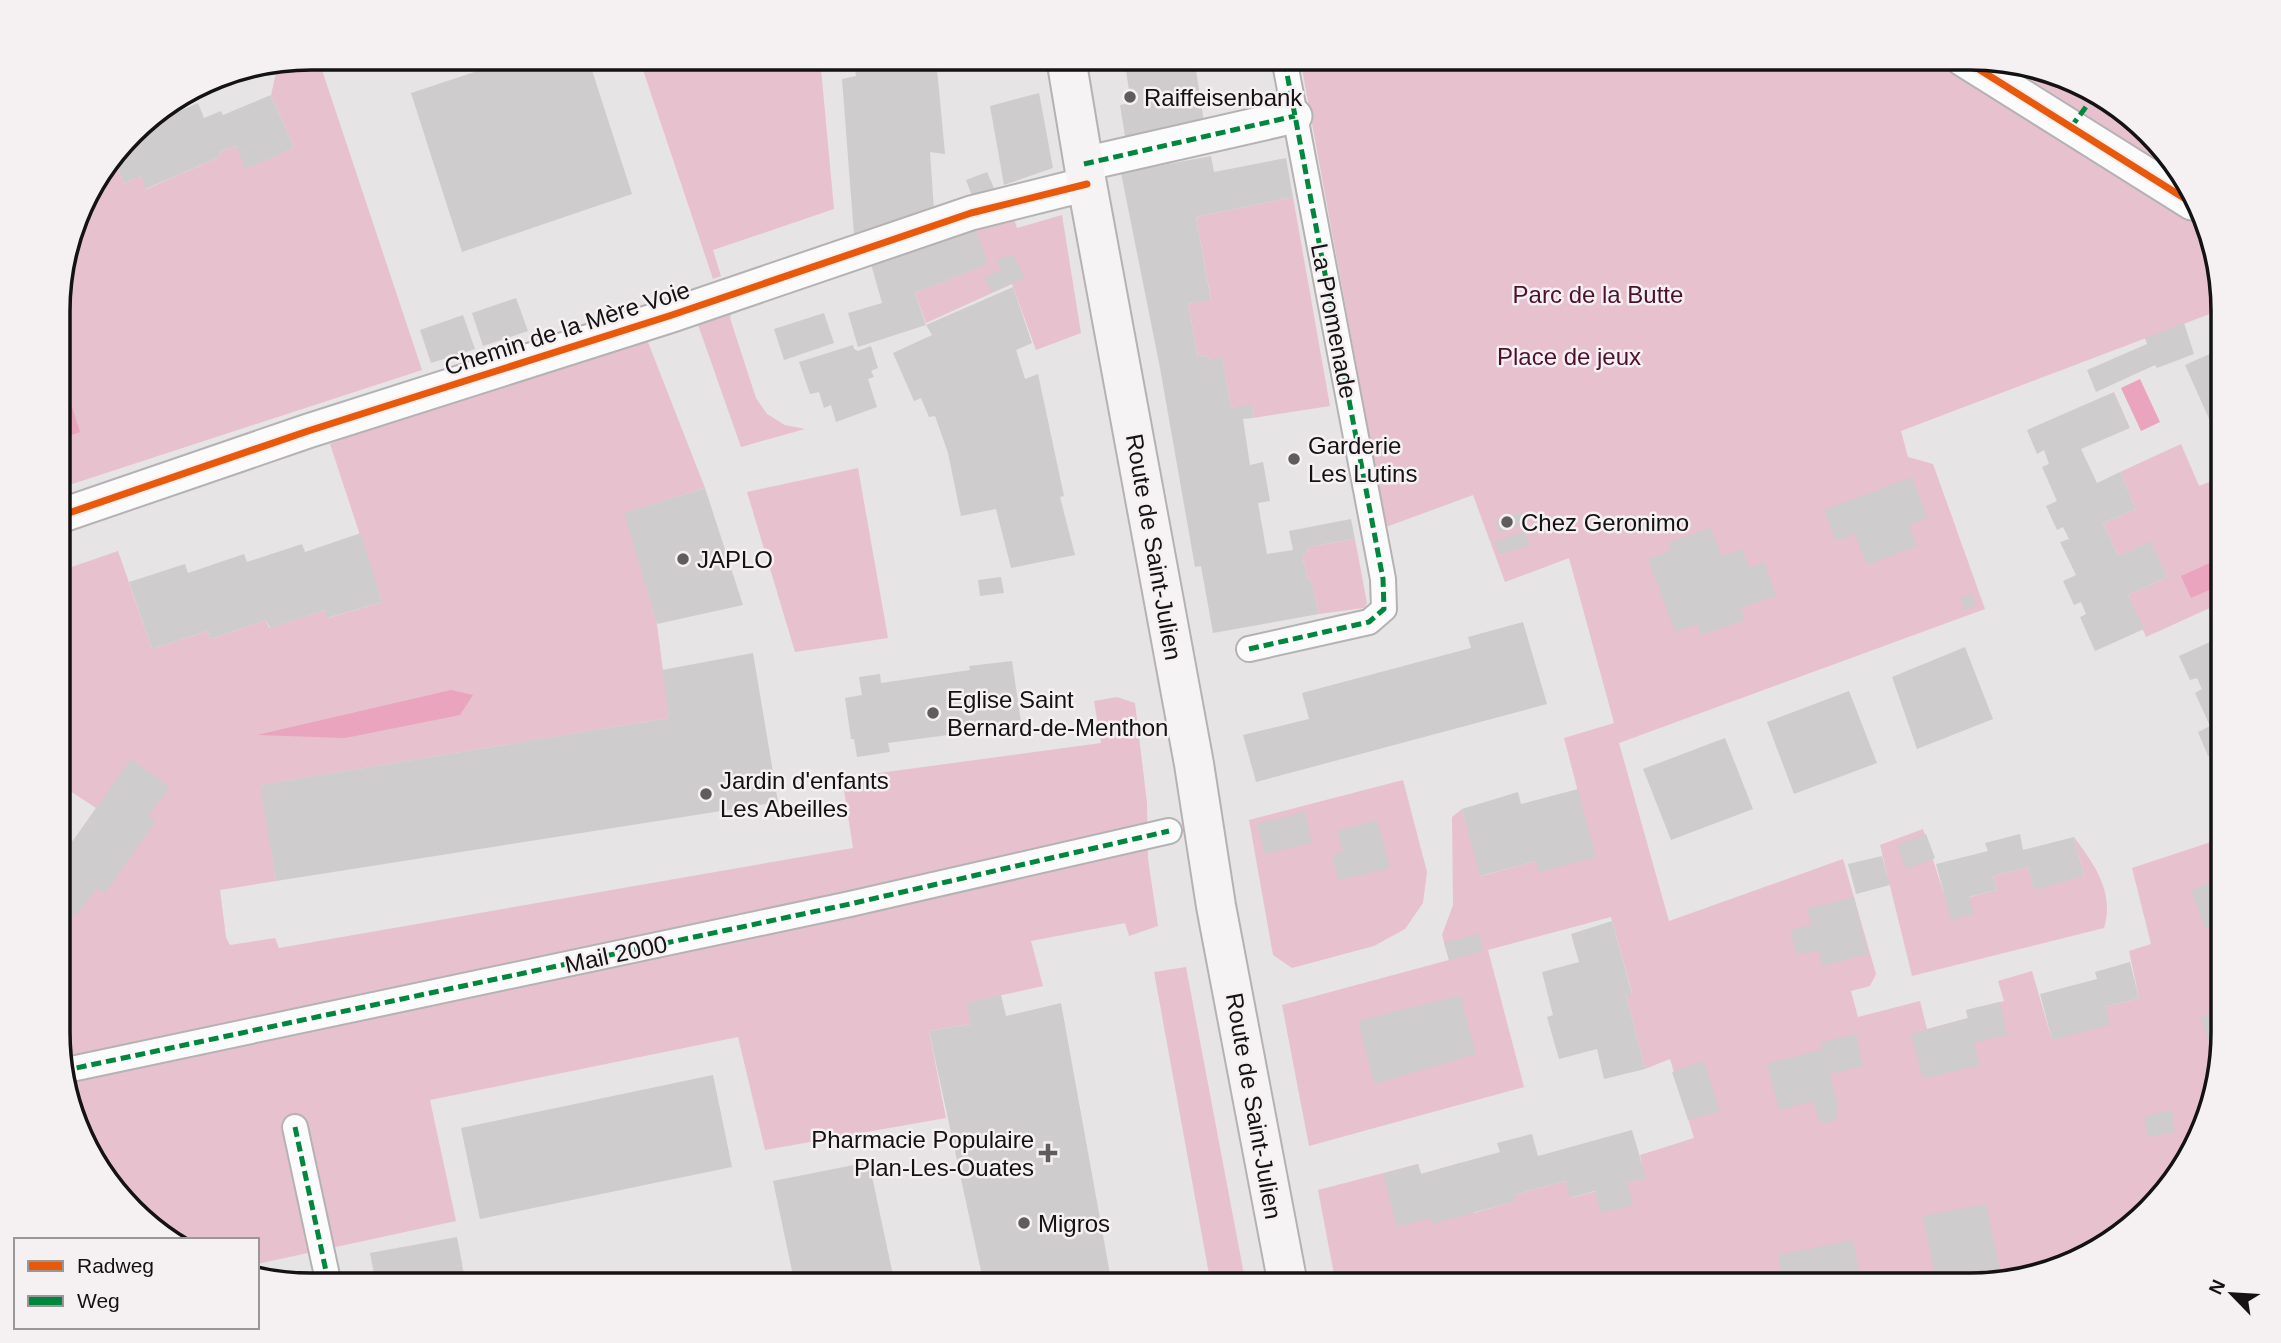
<svg xmlns="http://www.w3.org/2000/svg" width="2281" height="1343" font-family="Helvetica,sans-serif">
	<style>
		.green { fill: #e8c1ce }
		.water { fill: #eaa4bd }
		.building { fill: #cecccc }
		.lines { fill: none; stroke-linecap: round; stroke-linejoin: round }
		.pedestrian-casing { stroke: #b5b2b4; stroke-width: 28 }
		.minor-casing { stroke: #b5b2b4; stroke-width: 37 }
		.secondary-casing { stroke: #b5b2b4; stroke-width: 42 }
		.pedestrian { stroke: #fbfbfb; stroke-width: 24 }
		.minor { stroke: #fbfbfb; stroke-width: 33 }
		.secondary { stroke: #f6f3f4; stroke-width: 38 }
		.quiet { stroke: #00873e; stroke-width: 5; stroke-dasharray: 10 5; stroke-linecap: butt }
		.cycleway-casing { stroke: #f5f0f2; stroke-width: 11 }
		.cycleway { stroke: #e8590c; stroke-width: 7 }
		.poi-dot { fill: #5e5c5c; stroke: #f5f0f2; stroke-width: 2.5 }
		.labels { text-anchor: middle; dominant-baseline: central; stroke-width: 5; stroke-linejoin: round; paint-order: stroke }
		.poi-label { font-size: 24px; fill: #141213; stroke: #f5f0f2; text-anchor: start }
		.park-label { font-size: 24px; fill: #4e112c; stroke: #f5f0f2 }
		.street-label { font-size: 24px; fill: #141213; stroke: #f5f0f2 }
		.rim { fill: none; stroke: #141213; stroke-width: 3.5 }
	</style>
	<rect width="100%" height="100%" fill="#e7e4e5"/>
	<path class="green" d="M311 58H318L422 370 60 488V278L84 198 114 160 124 184 141 176 147 189 221 156 219 152 236 146 246 168 294 148 271 95 278 64Z
		M639 58H820L834 209 713 250 721 276 713 279Z
		M1300 58H1971L2097 92 2181 170 2223 294V309L1901 431 1908 457 1933 464 1985 609 1619 743 1669 921 1843 859 1876 974 1870 986 1851 991 1858 1017 1920 1001 1927 1029 1968 1018 1966 1010 2004 1001 1998 981 2032 971 2052 1040 2105 1007 2139 998 2129 951 2151 944 2132 868 2223 838V1049L2189 1159 2097 1251 1987 1285H1336L1318 1190 1418 1164 1421 1174 1460 1163 1474 1213 1515 1201 1514 1195 1565 1181 1571 1198 1645 1178 1640 1155 1694 1138 1670 1059 1645 1069 1626 995 1632 993 1611 917 1488 950 1524 1087 1309 1146 1282 1005 1449 960 1442 935 1453 905 1452 817 1462 809 1481 876 1536 861 1595 857 1564 738 1614 723 1569 558 1505 582 1473 495 1386 527Z
		M1293 197 1330 406 1253 418 1252 405 1231 408 1222 358 1207 360V355L1198 357 1188 304 1211 299 1196 217Z
		M1012 213 1017 228 1062 215 1081 333 1036 350 1012 284 926 323 915 293 987 264 974 224Z
		M735 303 730 318 756 398 767 414 785 425 805 429 741 447 697 322Z
		M646 337 705 488 625 513 657 624 669 718 261 785 276 881 220 890 226 937 230 945 275 938 279 948 853 848 842 778 1101 743 1094 701 1117 697 1135 703 1147 803 1148 859 1158 926 1129 936 1125 923 1031 941 1043 986 967 1003 971 1024 929 1031 946 1118 765 1150 738 1037 430 1100 456 1221 257 1264V1240H172L100 1173 60 1065V832L73 841 96 808 67 789 61 770 68 761 64 735H60V571L118 551 152 649 207 631 211 639 266 620 269 628 325 610 328 618 382 602 330 444 381 424Z
		M2181 444 2199 486 2217 479 2223 493V602L2146 637 2128 595 2167 577 2151 542 2118 556 2103 523 2136 509 2120 472Z
		M858 468 888 638 795 652 747 492Z
		M1355 539 1367 603 1364 608 1319 614 1311 581H1308L1302 554 1308 553 1307 548 1313 546Z
		M1403 780 1427 872 1423 903 1405 929 1374 946 1292 968 1273 955 1249 820Z
		M1923 829 1947 903 1997 890 1993 876 2028 867 2034 889 2084 876 2074 837C2094 864 2115 892 2104 928L1912 976 1880 845Z
		M1186 967 1246 1285H1211L1154 972Z"/>
	<path class="water" d="M2140 379 2160 422 2141 431 2121 388Z
		M69 398 80 432 60 439V401Z
		M2223 557V584L2191 598 2181 576Z
		M451 690 473 695 460 715 345 738 257 735Z"/>
	<path class="building" d="M517 58H588L632 194 462 252 411 93Z
		M853 58H936L945 154 930 152 934 210 854 235 842 79 856 76Z
		M1124 58H1185L1188 71 1196 70 1204 122 1126 143 1120 105 1131 103Z
		M1039 93 1053 168 1004 185 990 106Z
		M271 95 294 148 245 169 236 146 219 152 221 156 146 189 141 176 124 184 114 160 137 130 198 103 204 118 221 111 223 115Z
		M1211 156 1214 172 1286 158 1293 197 1196 217 1211 300 1188 304 1198 357 1207 355V360L1222 357 1231 408 1252 404 1253 418 1243 419 1250 465 1263 462 1270 501 1258 503 1267 554 1293 550 1289 531 1351 519 1355 539 1313 546 1307 548 1308 553 1302 554 1308 581 1311 580 1319 614 1213 633 1201 566 1195 567 1160 368 1121 173Z
		M987 172 994 188 972 196 966 180Z
		M974 224 988 264 915 293 926 325 858 347 848 313 882 303 869 257Z
		M1013 254 1025 278 992 292 985 277 1001 270 996 260Z
		M1013 287 1032 343 1016 350 1025 379 1038 374 1064 496 1060 497 1075 555 1011 568 996 509 961 516 948 453 935 416 929 417 921 398 914 401 893 353 932 335 926 325Z
		M516 298 528 331 483 346 472 313Z
		M824 313 834 343 784 360 774 329Z
		M463 315 475 349 431 363 420 330Z
		M2184 323 2194 354 2157 368 2155 365 2096 392 2087 370 2147 344 2145 338Z
		M853 345 854 349 858 351 871 346 878 368 871 371 874 377 868 379 877 407 836 422 831 405 824 408 819 392 810 394 799 362Z
		M2223 348V440L2219 441 2185 365Z
		M2114 392 2130 428 2081 449 2097 483 2120 472 2136 509 2103 523 2118 556 2151 541 2167 577 2128 595 2144 629 2095 651 2080 617 2086 614 2081 602 2074 605 2063 581 2076 575 2060 542 2069 539 2063 527 2057 530 2046 506 2057 501 2042 467 2049 464 2044 450 2037 454 2027 430Z
		M1912 477 1928 518 1909 525 1917 546 1867 565 1855 534 1836 541 1824 510Z
		M705 488 743 605 657 624 624 513Z
		M1521 512 1525 523 1499 533 1495 521Z
		M1711 527 1721 556 1742 549 1749 568 1764 562 1776 596 1741 608 1745 620 1701 635 1697 624 1675 632 1648 559 1671 550 1668 543Z
		M1525 531 1530 545 1499 554 1494 542Z
		M361 533 382 602 327 618 325 610 270 628 266 620 211 639 207 631 152 649 129 582 185 564 188 573 244 554 247 562 302 544 305 552Z
		M1001 577 1004 593 980 596 978 580Z
		M1972 593 1976 605 1964 610 1961 598Z
		M1523 622 1547 704 1256 782 1243 735 1309 719 1302 693 1471 648 1468 637Z
		M2223 636V788L2214 768 2221 765 2215 753 2208 756 2198 732 2210 726 2195 693 2202 689 2197 678 2190 680 2179 656Z
		M1965 647 1993 719 1917 749 1892 677Z
		M753 653 778 802 276 881 260 785 669 718 662 670Z
		M1012 661 1022 729 979 735 978 731 888 743 890 752 857 757 854 739H851L845 698 862 695 859 677 880 674 881 683 970 670 969 666Z
		M1849 691 1877 763 1794 794 1767 722Z
		M1725 738 1753 809 1671 840 1643 769Z
		M131 759 170 787 148 816 156 821 105 893 97 888 75 916 60 905V859Z
		M1578 789 1596 857 1539 872 1536 861 1480 876 1462 809 1518 792 1521 804Z
		M1305 812 1312 843 1265 854 1257 824Z
		M1377 820 1390 868 1339 880 1332 855 1343 852 1337 831Z
		M1926 834 1935 858 1906 869 1897 845Z
		M2020 834 2023 850 2074 837 2084 876 2034 890 2028 867 1993 876 1997 890 1969 897 1974 914 1951 920 1936 864 1988 851 1985 843Z
		M1882 856 1890 885 1856 894 1848 864Z
		M2223 879V923L2205 929 2191 890Z
		M1854 897 1868 954 1822 966 1818 950 1797 955 1790 930 1811 925 1807 909Z
		M1612 921 1632 994 1626 995 1645 1069 1604 1079 1597 1049 1559 1059 1547 1017 1553 1015 1542 972 1579 962 1571 934Z
		M1479 934 1483 951 1449 960 1444 943Z
		M2130 962 2139 998 2105 1007 2110 1025 2052 1040 2040 994 2097 979 2095 972Z
		M1001 995 1006 1016 1061 1003 1112 1285H984L929 1031 971 1024 966 1003Z
		M1460 995 1476 1054 1374 1084 1358 1021Z
		M2000 1002 2007 1035 1974 1043 1980 1065 1923 1079 1911 1034 1968 1018 1966 1010Z
		M2223 1009V1049L2213 1082 2206 1064 2215 1060 2200 1017Z
		M1856 1034 1863 1066 1830 1074 1838 1107V1115L1834 1121 1825 1123 1819 1120 1813 1101 1779 1110 1767 1064 1823 1049 1821 1042Z
		M1704 1061 1720 1111 1688 1120 1672 1072Z
		M713 1075 732 1167 480 1219 461 1128Z
		M2172 1109 2175 1132 2147 1137 2145 1117Z
		M1632 1130 1646 1178 1627 1183 1633 1205 1601 1213 1595 1191 1570 1198 1565 1181 1514 1195 1516 1201 1432 1224 1430 1218 1397 1227 1383 1174 1418 1164 1421 1174 1460 1163 1500 1152 1497 1143 1532 1134 1538 1156Z
		M2196 1137 2189 1159 2183 1165 2182 1142Z
		M869 1162 895 1285H795L773 1181Z
		M1986 1204 2001 1275 1951 1285H1937L1923 1216Z
		M457 1237 466 1285H376L370 1253Z
		M1853 1240 1862 1285H1713L1781 1271 1778 1255Z
		M1572 1277 1574 1285H1541V1284Z"/>
	<g class="lines">
		<defs>
			<path id="pedestrian" d="M1249 649 1369 622 1384 609 1383 579 1284 58
				M62 1071 850 904 1169 831
				M295 1127 329 1285"/>
			<path id="minor" d="M1961 58 2192 203
				M1084 164 1295 116
				M60 516 308 431 672 315 971 213 1087 184"/>
			<path id="secondary" d="M1066 58 1087 184 1194 764 1216 906 1288 1285"/>
		</defs>
		<use href="#pedestrian" class="pedestrian-casing"/>
		<use href="#minor" class="minor-casing"/>
		<use href="#secondary" class="secondary-casing"/>
		<use href="#pedestrian" class="pedestrian"/>
		<use href="#minor" class="minor"/>
		<use href="#secondary" class="secondary"/>
		<path class="quiet" d="M2071 127 2097 92
			M1084 164 1295 116
			M1249 649 1369 622 1384 609 1383 579 1284 58
			M62 1071 850 904 1169 831
			M295 1127 329 1285"/>
		<defs>
			<path id="cycleway" d="M1961 58 2192 203
				M60 516 308 431 672 315 971 213 1087 184"/>
		</defs>
		<use href="#cycleway" class="cycleway-casing"/>
		<use href="#cycleway" class="cycleway"/>
	</g>
	<g class="poi-dot">
		<circle cx="1130" cy="97" r="7"/>
		<circle cx="1294" cy="459" r="7"/>
		<circle cx="1507" cy="522" r="7"/>
		<circle cx="683" cy="559" r="7"/>
		<circle cx="933" cy="713" r="7"/>
		<circle cx="706" cy="794" r="7"/>
		<path d="M1044.5 1142.5h7v7h7v7h-7v7h-7v-7h-7v-7h7z"/>
		<circle cx="1024" cy="1223" r="7"/>
	</g>
	<g class="labels">
		<g class="poi-label">
			<text x="1144" y="97">Raiffeisenbank</text>
			<text x="1308" y="445">Garderie<tspan x="1308" dy="28">Les Lutins</tspan></text>
			<text x="1521" y="522">Chez Geronimo</text>
			<text x="697" y="559">JAPLO</text>
			<text x="947" y="699">Eglise Saint<tspan x="947" dy="28">Bernard-de-Menthon</tspan></text>
			<text x="720" y="780">Jardin d'enfants<tspan x="720" dy="28">Les Abeilles</tspan></text>
			<text x="1034" y="1139" text-anchor="end">Pharmacie Populaire<tspan x="1034" dy="28">Plan-Les-Ouates</tspan></text>
			<text x="1038" y="1223">Migros</text>
		</g>
		<g class="park-label">
			<text x="1598" y="294">Parc de la Butte</text>
			<text x="1569" y="356">Place de jeux</text>
		</g>
		<g class="street-label">
			<text transform="translate(1334 321) rotate(79)">La Promenade</text>
			<text transform="translate(567 328) rotate(-18)">Chemin de la Mère Voie</text>
			<text transform="translate(1154 547) rotate(80)">Route de Saint-Julien</text>
			<text transform="translate(616 954) rotate(-12)">Mail 2000</text>
			<text transform="translate(1254 1106) rotate(80)">Route de Saint-Julien</text>
		</g>
	</g>
	<path d="M0 0H2281V1343H0ZM311 70H1970A241 241 0 0 1 2211 311V1032A241 241 0 0 1 1970 1273H311A241 241 0 0 1 70 1032V311A241 241 0 0 1 311 70Z" fill="#f5f0f2" fill-rule="evenodd"/>
	<path class="rim" d="M311 70H1970A241 241 0 0 1 2211 311V1032A241 241 0 0 1 1970 1273H311A241 241 0 0 1 70 1032V311A241 241 0 0 1 311 70Z"/>
	<rect x="14" y="1238" width="245" height="91" fill="#f5f0f2" stroke="#9b9799" stroke-width="2"/>
	<rect x="28" y="1261" width="35" height="10" fill="#e8590c" stroke="#9b9799" stroke-width="2"/>
	<text x="77" y="1273" font-size="21" fill="#141213">Radweg</text>
	<rect x="28" y="1296" width="35" height="10" fill="#00873e" stroke="#9b9799" stroke-width="2"/>
	<text x="77" y="1308" font-size="21" fill="#141213">Weg</text>
	<g transform="translate(2232 1294) rotate(295)" stroke="#f5f0f2" stroke-width="5" paint-order="stroke">
	<path d="M0-5L12 26L0 18L-12 26Z" fill="#141213"/>
	<text y="-10" font-size="19" font-weight="bold" text-anchor="middle" fill="#141213">N</text>
	</g>
</svg>
